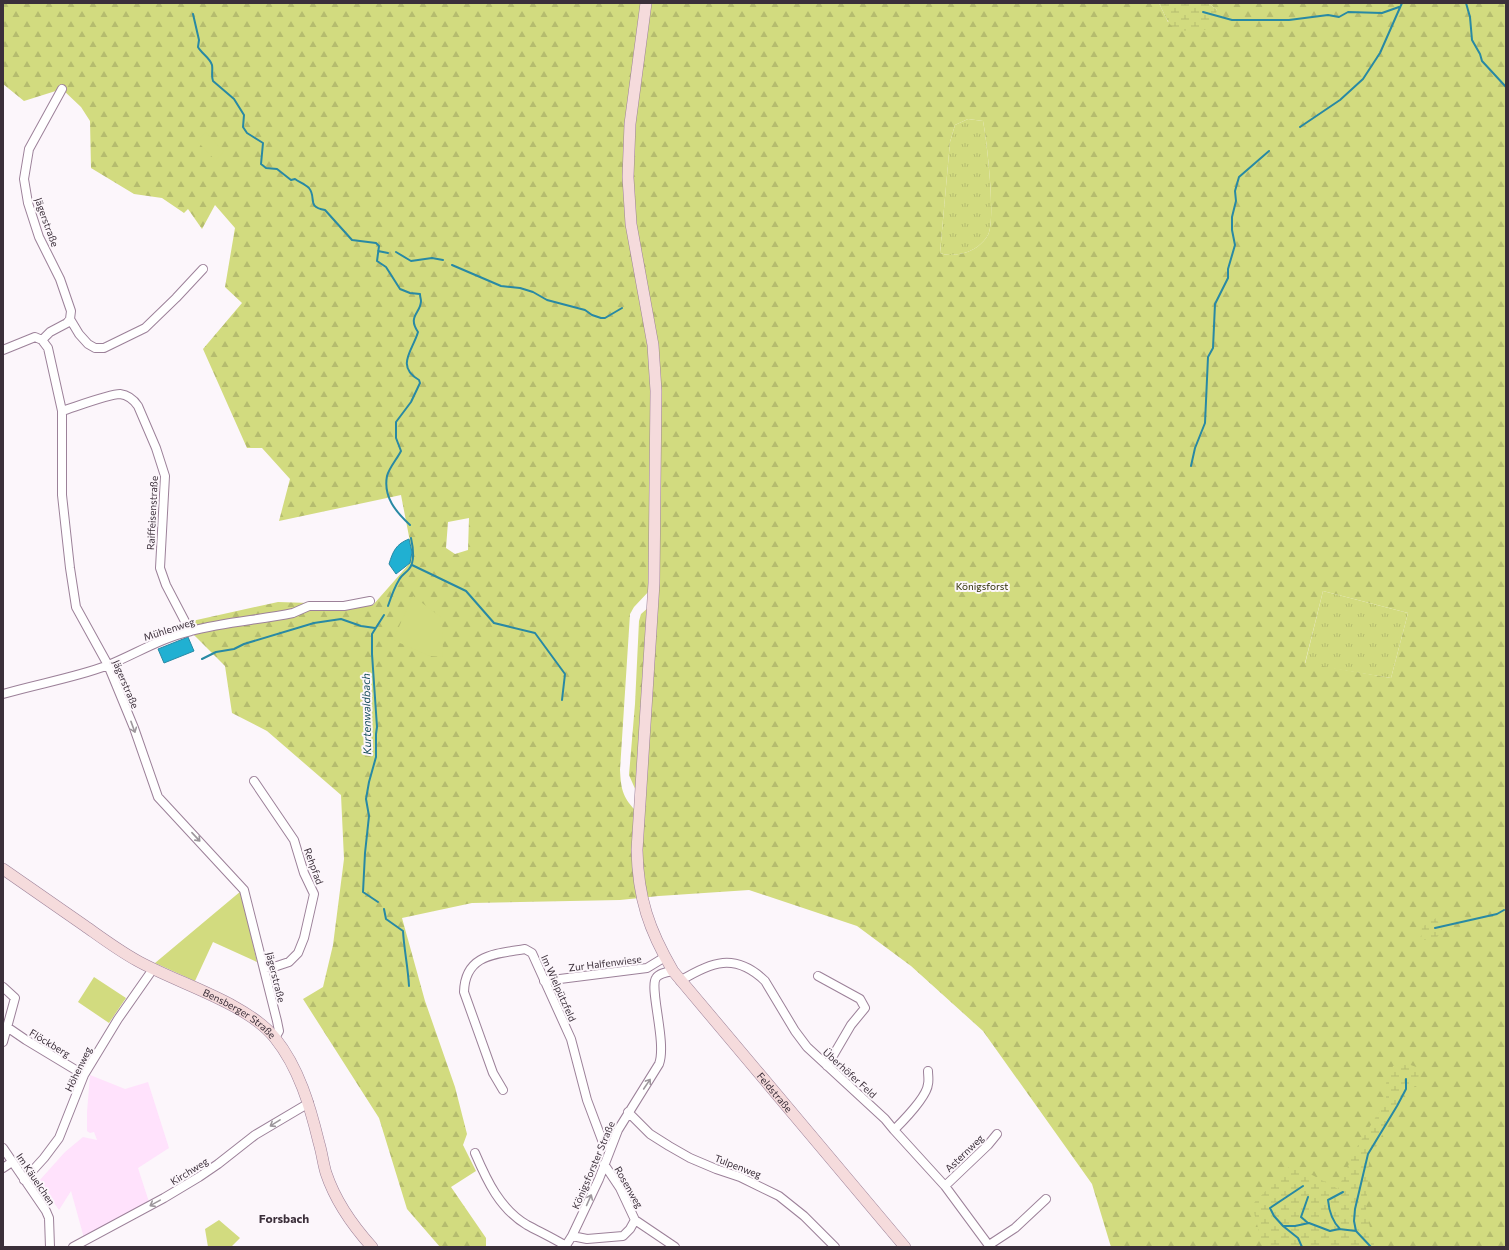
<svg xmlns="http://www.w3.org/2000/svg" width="1509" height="1250" font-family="Commissioner,sans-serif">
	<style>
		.built { fill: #ffe2fc }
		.grass { fill: url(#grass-tufts) }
		.forest { fill: url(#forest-firs); fill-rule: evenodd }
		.wetland { fill: url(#wetland-marsh) }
		.park { fill: #d2db7f }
		.water { fill: #20b0d2; stroke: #2889a4 }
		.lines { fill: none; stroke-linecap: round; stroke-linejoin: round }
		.stream { stroke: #2889a4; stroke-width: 2 }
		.street-casing { stroke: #9c8199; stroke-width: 10 }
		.secondary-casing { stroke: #9c8199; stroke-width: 12 }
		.street { stroke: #fff; stroke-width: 8 }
		.secondary { stroke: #f5dbdc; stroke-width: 11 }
		.oneway { stroke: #9d979c }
		.labels { text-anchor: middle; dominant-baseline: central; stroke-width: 4; stroke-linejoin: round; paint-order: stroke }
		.street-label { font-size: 10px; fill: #3b2f3a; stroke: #fcf6fb }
		.park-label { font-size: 10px; fill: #2d2f05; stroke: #fcf6fb }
		.water-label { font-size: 11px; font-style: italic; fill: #1a505e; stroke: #fcf6fb }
		.quarter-label { font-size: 12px; font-weight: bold; fill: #3b2f3a; stroke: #fcf6fb }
	</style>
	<defs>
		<pattern id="grass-tufts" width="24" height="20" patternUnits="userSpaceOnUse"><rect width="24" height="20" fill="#d2db7f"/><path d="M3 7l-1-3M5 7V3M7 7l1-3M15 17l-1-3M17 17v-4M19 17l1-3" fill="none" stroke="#b5bc6e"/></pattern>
		<pattern id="forest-firs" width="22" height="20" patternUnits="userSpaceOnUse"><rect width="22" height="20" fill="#d2db7f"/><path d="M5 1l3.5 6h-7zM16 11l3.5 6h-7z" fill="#b5bc6e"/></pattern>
		<pattern id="wetland-marsh" width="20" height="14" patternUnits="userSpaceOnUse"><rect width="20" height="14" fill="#d2db7f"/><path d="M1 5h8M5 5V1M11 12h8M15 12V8" fill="none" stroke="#b5bc6e"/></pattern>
	</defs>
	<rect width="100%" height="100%" fill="#fcf6fb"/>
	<path class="built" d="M90 1075 125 1089 148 1082 169 1148 138 1168 149 1202 84 1238 71 1191 59 1210 39 1181 65 1152 83 1137 97 1140 94 1132 90 1133 87 1131V1112Z"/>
	<path class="grass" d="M968 119 983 121C987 141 996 220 988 235 983 244 973 251 964 253 956 255 947 256 940 253L950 142 955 125Z
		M1323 591 1408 613 1391 678 1305 664Z"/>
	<path class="forest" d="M3 3H1159L1168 22 1217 10 1208 3H1506V1247H1111L1092 1184 983 1031 911 966 857 926 749 890 659 896 620 900 472 903 402 918 425 1001 455 1087 467 1134 463 1145 476 1171 451 1187 486 1238V1247H440L407 1209 379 1118 303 999 323 987 333 945 344 859 341 795 267 731 232 713 225 666 193 634 192 621 278 602 373 605 410 563 412 552 401 495 279 521 290 479 262 448H247L203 349 242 303 225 287 235 228 215 205 202 229 188 209 184 213 162 198 134 194 91 168 90 121 81 107 62 89 24 101 3 84ZM968 119 983 121C987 141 996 219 988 235 983 244 973 251 964 253 956 255 947 256 940 253L950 142 955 125ZM469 518 468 550 455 554 446 548 448 522ZM650 590 649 607 641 614 639 621 635 704 629 775 636 791 635 810C622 796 621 788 620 770L630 614 634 607ZM1323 591 1408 613 1391 678 1305 663Z"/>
	<path class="wetland" d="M1159 3H1208L1217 10 1214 20 1205 30C1172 32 1173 33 1159 3Z
		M1436 918 1442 930 1436 939 1421 940 1422 927Z
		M1405 1063 1419 1068 1418 1085 1401 1095 1369 1162 1366 1211 1374 1244 1373 1247H1263L1252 1205 1292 1164 1338 1189 1355 1150 1386 1101V1083L1393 1066Z"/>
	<path class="park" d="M206 132 224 152 215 160 197 141Z
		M413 596 442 618 443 657 430 656 393 640Z
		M241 891 257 962 213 942 195 981 155 963Z
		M94 977 126 998 109 1023 78 1002Z
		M219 1220 240 1238 231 1247H208L205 1229Z"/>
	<path class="water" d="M409 539 412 552 410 563 396 574 389 564C393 551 396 544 409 539Z
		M188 637 194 651 164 663 158 649Z"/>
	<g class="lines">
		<path class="stream" d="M1466 3 1470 17 1472 40 1480 54 1482 61 1506 87
			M1203 12 1232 20H1289L1328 15 1339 17 1348 12 1382 13 1399 7
			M193 14 199 40 198 47C201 53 210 58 212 65 213 70 211 76 213 81L234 99 244 115 243 127 247 133 263 143 261 164 266 168 277 169 291 180 295 179C299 182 305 184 309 188 317 198 306 207 325 210L352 240 376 243 379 246 377 261 386 267 400 289 410 293 420 294C420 297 421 299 421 301 421 313 407 316 418 332 413 350 395 366 419 380L420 383 411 402 396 422V438L401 451C397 459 389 468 387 476 383 497 396 512 410 525
			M1300 127 1340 100 1363 79 1380 53 1402 3
			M378 251 388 253
			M396 252 411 261 432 258 443 260
			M452 265 501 286 520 288 533 292 547 300 585 310 592 315 601 318H605L622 308
			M1191 466 1195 448 1205 423 1208 357 1213 348 1215 304 1228 278V269L1235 245 1232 230V217L1236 201 1235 191 1239 177 1269 151
			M412 565 466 591 494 623 535 633 565 674 562 700
			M388 606C391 597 394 588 399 580 401 575 406 573 409 569 415 562 413 547 411 538
			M202 659 216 652 234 649 244 644 314 623 341 619 361 626 375 628
			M378 902 363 892 365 853 369 816 366 799 369 782 376 757V734L377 727 372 654V634L384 615
			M384 909 386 919 403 931C404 949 408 967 409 986
			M1435 928 1497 914 1504 910
			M1303 1186 1270 1208 1274 1216 1283 1226H1295L1309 1223 1330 1231 1339 1229 1356 1231
			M1308 1197 1301 1217 1308 1223
			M1283 1226 1298 1238 1302 1247
			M1340 1229C1332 1221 1329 1211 1328 1200L1343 1192
			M1371 1247 1356 1231 1354 1221 1355 1209 1368 1154 1397 1106 1406 1089V1079"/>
		<defs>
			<path id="street" d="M62 89 29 149 24 179 28 203 39 237 60 279 71 311 70 319
				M42 340 50 332 67 323 70 319 79 334 88 344 95 348H104L145 328 176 298 203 269
				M3 350 35 337 42 340 48 348 62 411V495L70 568 76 607 108 665 134 728 158 797 244 890 277 1021 279 1031 275 1038
				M62 411C75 407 109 394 120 394 128 395 134 400 138 406L156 448 165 476 160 568 166 585 190 631
				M3 694C37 684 73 678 106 666 134 655 160 638 191 631 224 622 259 620 293 613L309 606H344L370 601
				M254 781 294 840 304 873 314 894 304 938 298 953 289 962 277 966 264 968
				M818 976 860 999 865 1008 851 1025 827 1066
				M544 981 647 968 665 957
				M680 981C711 962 735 952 765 981L795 1031 807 1047 885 1119 894 1130 945 1186 990 1247
				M3 987 15 998 3 1042
				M7 1027 26 1040 84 1075
				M503 1090 493 1073 464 992C465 954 496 954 525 949L532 953 571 1039 587 1100 602 1140 610 1148
				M628 1112 650 1134 669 1146 690 1158 716 1169 740 1177 779 1196 804 1216 835 1247
				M894 1130C903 1121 927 1097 928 1084 929 1080 928 1075 928 1071
				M3 1148 46 1211 49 1218 50 1247
				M475 1153C487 1181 500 1209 527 1225 540 1232 553 1238 566 1246
				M604 1164 620 1188 635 1220 675 1247
				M3 1168 12 1162
				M24 1180 44 1158 59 1138 84 1075 118 1019 153 969
				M945 1186 988 1145 997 1134
				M572 1236 587 1239 623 1236 630 1229 635 1220
				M989 1245 1015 1228 1046 1199
				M73 1247 164 1198 199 1177 218 1164 255 1135 309 1103
				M565 1247 572 1236 599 1179 618 1130 659 1064C667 1043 649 988 656 978 659 973 667 972 673 971"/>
			<g id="secondary">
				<path id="s1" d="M646 3 630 124 628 177 631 224 653 345 656 391 654 583 637 850C638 898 649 930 673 971L905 1247"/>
				<path id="s2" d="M3 869C30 888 58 907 85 926 102 938 118 950 136 960 176 983 246 1002 275 1038 299 1068 310 1106 319 1143 322 1153 323 1163 326 1173 335 1200 353 1226 372 1247"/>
			</g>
		</defs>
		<use href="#street" class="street-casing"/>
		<use href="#secondary" class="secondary-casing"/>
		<use href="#street" class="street"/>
		<use href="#secondary" class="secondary"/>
	</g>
	<defs><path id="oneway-shaft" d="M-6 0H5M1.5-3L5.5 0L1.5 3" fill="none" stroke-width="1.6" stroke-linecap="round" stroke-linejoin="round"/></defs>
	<g class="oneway">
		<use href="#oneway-shaft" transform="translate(133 727) rotate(70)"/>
		<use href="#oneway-shaft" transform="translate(196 837) rotate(47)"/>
		<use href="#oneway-shaft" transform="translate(647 1084) rotate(-56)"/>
		<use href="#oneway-shaft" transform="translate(275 1123) rotate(148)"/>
		<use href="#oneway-shaft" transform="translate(589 1200) rotate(-66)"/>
		<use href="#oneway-shaft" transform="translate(155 1203) rotate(151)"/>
	</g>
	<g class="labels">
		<g class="street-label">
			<text transform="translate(47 222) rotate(70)">Jägerstraße</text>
			<text transform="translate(152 513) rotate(-87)">Raiffeisenstraße</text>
			<text transform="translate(169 629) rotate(-18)">Mühlenweg</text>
			<text transform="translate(126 684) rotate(67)">Jägerstraße</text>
			<text transform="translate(314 866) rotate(70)">Rehpfad</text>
			<text transform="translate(605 963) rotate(-7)">Zur Halfenwiese</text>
			<text transform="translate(276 977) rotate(76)">Jägerstraße</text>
			<text transform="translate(559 988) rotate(66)">Im Wielpützfeld</text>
			<text stroke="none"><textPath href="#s2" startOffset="278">Bensberger Straße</textPath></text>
			<text transform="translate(50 1043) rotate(31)">Flöckberg</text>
			<text transform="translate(78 1069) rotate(-64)">Höhenweg</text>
			<text transform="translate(850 1073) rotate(42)">Überhöfer Feld</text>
			<text stroke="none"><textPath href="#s1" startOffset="1137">Feldstraße</textPath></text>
			<text transform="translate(964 1153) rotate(-44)">Asternweg</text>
			<text transform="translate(593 1165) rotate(-67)">Königsforster Straße</text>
			<text transform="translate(738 1166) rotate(21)">Tulpenweg</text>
			<text transform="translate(189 1171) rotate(-32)">Kirchweg</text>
			<text transform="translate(36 1179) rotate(56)">Im Käuelchen</text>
			<text transform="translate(629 1187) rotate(60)">Rosenweg</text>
		</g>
		<g class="park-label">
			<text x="982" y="586">Königsforst</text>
		</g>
		<g class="water-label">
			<text transform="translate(366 714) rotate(-91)">Kurtenwaldbach</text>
		</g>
		<g class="quarter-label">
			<text x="284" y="1218">Forsbach</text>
		</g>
	</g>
	<rect width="1509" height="1250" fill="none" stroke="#3b2f3a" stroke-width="8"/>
</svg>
